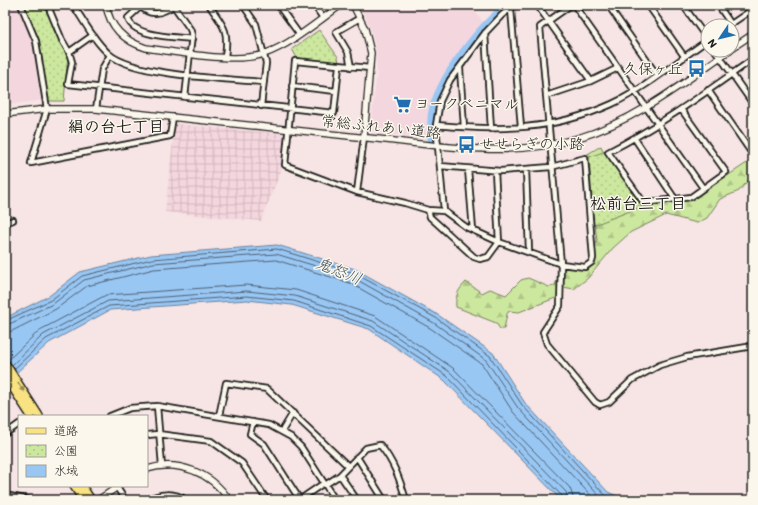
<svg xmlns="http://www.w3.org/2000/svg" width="758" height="505" font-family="Itim,'Klee One',sans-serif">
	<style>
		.built { fill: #f4d6de }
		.industrial { fill: url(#industrial-grid) }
		.forest { fill: url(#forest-firs); stroke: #74825d }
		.park { fill: url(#park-dots); stroke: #74825d }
		.water { fill: #99c7f4; stroke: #67839e }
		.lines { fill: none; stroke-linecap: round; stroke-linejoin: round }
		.shore { stroke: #4e6072; stroke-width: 1 }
		.river { stroke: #99c7f4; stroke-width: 9 }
		.minor-casing { stroke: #1c1c1c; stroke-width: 8 }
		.tertiary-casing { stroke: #1c1c1c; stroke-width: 8 }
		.primary-casing { stroke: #1c1c1c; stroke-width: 10 }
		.minor { stroke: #fbf7ec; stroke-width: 4.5 }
		.tertiary { stroke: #fbf7ec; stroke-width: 5.5 }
		.primary { stroke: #f8e281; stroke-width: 7 }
		.oneway { fill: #958954 }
		.labels { text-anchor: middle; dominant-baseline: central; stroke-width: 3; stroke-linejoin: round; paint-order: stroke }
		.poi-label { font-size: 15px; fill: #1c1c1c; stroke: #fbf7ec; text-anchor: start }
		.street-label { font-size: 15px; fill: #1c1c1c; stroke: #fbf7ec }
		.neighbourhood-label { font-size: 16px; font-weight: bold; fill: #1c1c1c; stroke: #fbf7ec }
		.water-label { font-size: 16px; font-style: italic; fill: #485868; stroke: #fbf7ec }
	</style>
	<defs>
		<pattern id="industrial-grid" width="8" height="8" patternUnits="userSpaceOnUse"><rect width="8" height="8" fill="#f4d6de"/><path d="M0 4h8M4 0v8" fill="none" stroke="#d1b7be"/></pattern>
		<pattern id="forest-firs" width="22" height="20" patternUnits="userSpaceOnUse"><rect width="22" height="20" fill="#cce79e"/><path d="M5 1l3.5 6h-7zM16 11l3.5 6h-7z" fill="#afc688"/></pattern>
		<pattern id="park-dots" width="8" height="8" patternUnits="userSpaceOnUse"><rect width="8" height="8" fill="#cce79e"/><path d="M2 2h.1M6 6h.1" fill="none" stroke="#afc688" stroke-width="1.8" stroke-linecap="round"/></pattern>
	</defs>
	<rect width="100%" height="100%" fill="#f7e4e4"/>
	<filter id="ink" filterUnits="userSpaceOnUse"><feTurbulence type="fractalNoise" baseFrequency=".025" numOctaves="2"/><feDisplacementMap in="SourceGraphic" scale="8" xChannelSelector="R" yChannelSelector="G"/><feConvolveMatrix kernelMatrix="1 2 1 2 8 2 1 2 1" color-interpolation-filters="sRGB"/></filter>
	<g filter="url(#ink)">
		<path class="built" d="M5 5H18L29 29 35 47 43 100 5 105Z
			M360 5H471L485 25 444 76 438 87 431 107 427 139 375 132 371 126 377 71 376 51 371 29Z"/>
		<path class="industrial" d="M175 124 284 134 282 168 261 221 165 212Z"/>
		<path class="forest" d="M601 146 608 162 636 199 647 205 692 199 753 159V175L739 191 720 199 707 218 697 223 666 215 631 232 613 248 588 278 574 289 563 287 558 297 519 312 509 311 507 314 504 329H500L496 323 456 307C455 296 458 290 466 282L482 293 490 289 506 295 521 280 528 278 549 287 554 286 565 267 581 269 590 267 597 240 586 155Z"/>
		<path class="park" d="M24 5H46L55 33 68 55 64 101H48L39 39Z
			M319 30 338 57 339 63 297 58 292 49Z
			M606 151 643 206 594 225 589 157Z"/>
		<path class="water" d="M277 245 355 269 438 315 493 353 525 403 608 492 626 500H561L444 380 369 329 292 305 247 300 110 310 49 343 5 383V318L49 296 80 272 151 255Z"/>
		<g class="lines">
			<path class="shore" d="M5 321 51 300 82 276 152 259 277 249 354 273 436 318 490 356 522 405 605 495 616 500
				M5 326 53 304 84 280 153 263 276 254 352 277 434 323 486 360 518 408 603 500
				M5 332 12 331 56 309 87 286 154 269 276 260 350 283 430 328 482 364 513 412 595 500
				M8 360 40 330 106 295 246 285 296 290 375 316 453 368 570 488 574 500
				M12 365 43 335 108 301 247 291 295 296 373 321 450 372 566 492 568 500
				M14 369 46 339 109 306 247 296 294 301 371 326 447 376 562 496 563 500"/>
			<path class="river" d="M432 139C432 130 431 120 433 111 441 77 481 25 509 5"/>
			<defs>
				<path id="minor" d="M21 5 36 41 47 109 31 163 170 136 173 117
					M49 5 50 11 62 40 69 52 72 62 68 84 334 113 339 66
					M73 5C84 21 94 41 109 54 134 76 228 79 264 82
					M139 5C151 18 162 13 175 5
					M173 5 190 29 192 35 185 97
					M209 5C224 27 229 29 225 57
					M243 5 256 24 266 63 261 106
					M278 5 299 34
					M314 5 323 18
					M537 5 591 81
					M571 5 540 27 561 264 560 306 543 332 547 344 595 402 600 405 609 402 632 380 660 365 687 357 753 346
					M574 5 703 188
					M608 5 657 75
					M648 5 684 56
					M683 5 708 40
					M718 5 731 24
					M140 7 128 18C132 37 176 37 192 39
					M511 9 521 127
					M728 26 753 9
					M485 33 491 129
					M715 50 753 104
					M69 52 93 35
					M351 67 348 52 336 32 360 18
					M370 68 295 61 285 165 357 192 405 203 428 210 444 211 466 227 499 242 561 264 585 267 592 262 593 258 585 158 551 167 501 171 440 166
					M460 68 464 127
					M292 86 336 91
					M708 90 753 155
					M546 96 591 81 618 68
					M96 109 102 69 110 55
					M681 109 726 172 691 197 644 203 608 152C660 126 706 92 753 59
					M436 125C499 131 552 131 612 104 646 88 677 61 708 40
					M635 139 675 199
					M468 169 473 230
					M526 169 529 252
					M357 192 364 137
					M428 210 430 217 474 257 480 259 488 257 499 242 495 171
					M444 211 436 125 440 101 450 80 485 33 502 15 515 5
					M5 223 13 220
					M157 406 162 466
					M110 416 130 408 157 406 269 425 291 437 301 447 335 500
					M219 416 226 383 267 389 348 466
					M253 422 250 434 264 444 300 500
					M282 431 293 413
					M5 434 19 424
					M147 435 158 434 211 441 242 463 267 500
					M357 457 384 500
					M340 475 357 500
					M325 485 340 475 366 448 380 445C394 462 400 480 406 500
					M116 486 125 500
					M5 495 30 500
					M147 500C159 493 174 492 186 500
					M299 500 324 483"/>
				<path id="tertiary" d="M106 5C110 28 124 41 146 48 178 52 234 64 264 54 292 44 317 22 341 5
					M353 5 365 29 371 53 364 137
					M732 48 753 34
					M5 114 47 109H96C184 118 271 128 358 137 431 144 506 160 578 138 635 121 682 84 730 50
					M147 469C178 459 212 473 229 500
					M98 500 119 486"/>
				<path id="primary" d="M5 363 39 416
					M5 376 31 416
					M74 486 83 500
					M82 486 91 500"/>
			</defs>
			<use href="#minor" class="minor-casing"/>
			<use href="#tertiary" class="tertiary-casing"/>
			<use href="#primary" class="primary-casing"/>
			<use href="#minor" class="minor"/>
			<use href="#tertiary" class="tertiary"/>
			<use href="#primary" class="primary"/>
		</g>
		<defs><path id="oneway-solid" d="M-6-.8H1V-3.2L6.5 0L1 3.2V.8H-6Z"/></defs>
		<use class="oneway" href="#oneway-solid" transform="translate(21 387) rotate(57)"/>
	</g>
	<defs>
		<symbol id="bus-bare" viewBox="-9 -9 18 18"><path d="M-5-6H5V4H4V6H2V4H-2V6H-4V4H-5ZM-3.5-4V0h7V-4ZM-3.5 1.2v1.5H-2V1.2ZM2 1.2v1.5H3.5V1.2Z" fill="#1f6fb2" stroke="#fbf7ec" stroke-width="2.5" paint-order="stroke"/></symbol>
		<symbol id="supermarket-bare" viewBox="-9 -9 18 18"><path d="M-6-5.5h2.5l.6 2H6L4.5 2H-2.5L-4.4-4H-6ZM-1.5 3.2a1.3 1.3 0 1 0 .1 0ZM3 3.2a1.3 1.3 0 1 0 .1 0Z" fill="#1f6fb2" stroke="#fbf7ec" stroke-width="2.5" paint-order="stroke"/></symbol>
	</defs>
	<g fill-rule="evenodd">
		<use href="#bus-bare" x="684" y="56" width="25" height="25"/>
		<use href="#supermarket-bare" x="390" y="92" width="25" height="25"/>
		<use href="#bus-bare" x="454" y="132" width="25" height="25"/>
	</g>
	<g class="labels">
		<g class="poi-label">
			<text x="683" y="69" text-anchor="end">久保ヶ丘</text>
			<text x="415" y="104">ヨークベニマル</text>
			<text x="479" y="144">せせらぎの小路</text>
		</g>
		<g class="street-label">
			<text transform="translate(381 127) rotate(6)">常総ふれあい道路</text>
		</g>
		<g class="neighbourhood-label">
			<text x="116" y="126">絹の台七丁目</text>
			<text x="638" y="203">松前台三丁目</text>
		</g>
		<g class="water-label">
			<text transform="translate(339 271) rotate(22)">鬼怒川</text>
		</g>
	</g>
	<rect width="758" height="505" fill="none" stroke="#fbf7ec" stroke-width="20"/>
	<rect x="10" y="10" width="738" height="485" fill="none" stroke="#1c1c1c" stroke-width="1.5" filter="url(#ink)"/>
	<rect x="18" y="415" width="130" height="72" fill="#fbf7ec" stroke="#a29f99"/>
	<rect x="26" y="428" width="20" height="6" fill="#f8e281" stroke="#a29f99"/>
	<text x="54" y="435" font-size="12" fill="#1c1c1c">道路</text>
	<rect x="26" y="445" width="20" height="12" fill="url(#park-dots)" stroke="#a29f99"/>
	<text x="54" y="455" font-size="12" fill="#1c1c1c">公園</text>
	<rect x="26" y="465" width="20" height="12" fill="#99c7f4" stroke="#a29f99"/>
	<text x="54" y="475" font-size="12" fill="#1c1c1c">水域</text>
	<g transform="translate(720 38) rotate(235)"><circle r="19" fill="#fbf7ec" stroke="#a29f99"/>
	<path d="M0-3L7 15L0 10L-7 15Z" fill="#1f6fb2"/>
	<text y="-6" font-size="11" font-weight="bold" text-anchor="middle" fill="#1c1c1c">N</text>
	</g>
</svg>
